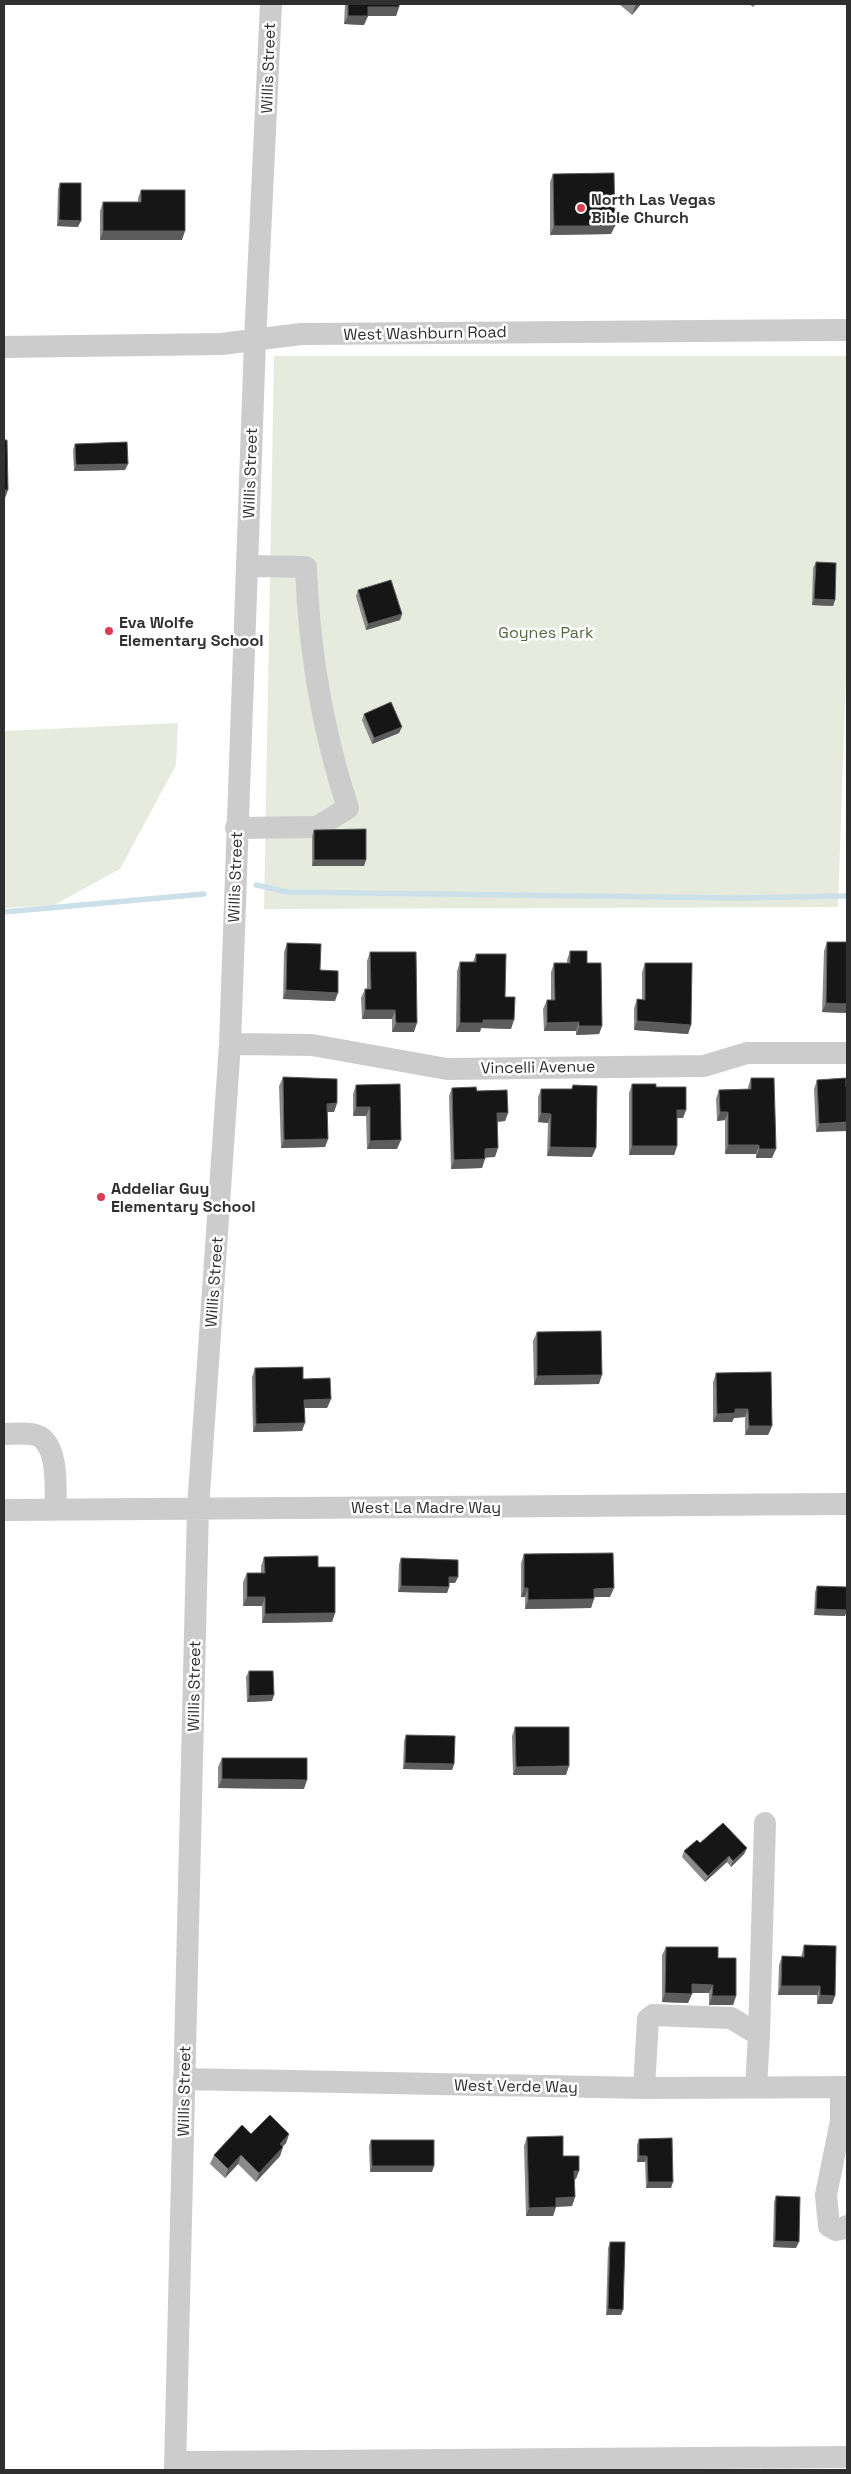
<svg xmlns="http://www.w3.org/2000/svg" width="851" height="2474" font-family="'Space Grotesk',sans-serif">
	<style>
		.green { fill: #e6ebde }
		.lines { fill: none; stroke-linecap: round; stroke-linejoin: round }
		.stream { stroke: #cbe0e9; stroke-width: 5.5 }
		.minor { stroke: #ccc; stroke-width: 22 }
		.wall { fill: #8a8a8a }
		.shaded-wall { fill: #5c5c5c }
		.building { fill: #161616; stroke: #5c5c5c }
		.poi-dot { fill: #d93e53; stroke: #fff; stroke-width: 2 }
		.labels { text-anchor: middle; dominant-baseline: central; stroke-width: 5; stroke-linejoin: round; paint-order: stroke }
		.street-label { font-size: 16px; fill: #2f2f2f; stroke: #fff }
		.poi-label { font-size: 16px; font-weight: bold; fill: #2f2f2f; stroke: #fff; text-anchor: start }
		.park-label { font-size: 16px; fill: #55673f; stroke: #fff }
	</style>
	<rect width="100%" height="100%" fill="#fff"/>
	<path class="green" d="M274 356H847V644L838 907 264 909Z
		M178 723 176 765 120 869 54 905 4 908V731Z"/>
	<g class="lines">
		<path class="stream" d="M256 885 288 892 740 898 847 896
			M4 912 204 894"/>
		<path class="minor" d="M4 347 222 344 301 334 847 330
			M236 828 317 827 348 808C322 729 309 650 306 567L247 566
			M230 1044 312 1045 447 1069 704 1066 747 1053H847
			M4 1434C15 1434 33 1431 42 1438 59 1453 55 1489 56 1509
			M4 1510 847 1504
			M759 2035 765 1823
			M184 2079 644 2088 847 2087
			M841 2087V2121L826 2195 829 2226 836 2230 846 2228 847 2226
			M644 2088 648 2019 653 2015 731 2018 759 2035 756 2087
			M175 2462 847 2457
			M175 2470 198 1508 230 1044 255 341 271 4"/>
	</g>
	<path class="wall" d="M345 4H399V7L396 16H368L364 25 344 24Z
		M619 4H641L632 15Z
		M749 4H756L753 7Z
		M553 174 611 234 550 235V182Z
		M60 183 78 227 57 226 58 189Z
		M141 190 182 240H100V211L103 202H138V198Z
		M75 444 125 470 74 471 73 450Z
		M816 562 835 600 833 606 812 605 813 568Z
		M358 590 402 614 400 620 366 630 356 596Z
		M364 714 399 733 372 744 362 720Z
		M314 830 364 866H312V836Z
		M827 942 847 1013 822 1012 824 951Z
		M287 943 320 970 335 1001 283 999 284 952Z
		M570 951 587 963 602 1026 599 1034 576 1035V1031H544L543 1009 547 1000H551V972L554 963H567V960Z
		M370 952 414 1032H392V1019H362L361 998 365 989H367V961Z
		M476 954 505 997 511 1029 481 1028 480 1032H456L457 971 460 962H473Z
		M645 963 691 1025 688 1034 634 1030V1008L637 999 642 1000V972Z
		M283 1077 337 1103 334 1112H327L328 1139 325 1147 281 1148 279 1086Z
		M751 1078 772 1158H756V1154H725V1120L717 1121 716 1099 719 1090 748 1089V1087Z
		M846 1078 816 1132 814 1089 817 1080Z
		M632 1084 656 1087 686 1110 683 1118H677V1146L674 1155H629V1093Z
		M356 1085 397 1149H367L366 1116H353V1094Z
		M573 1085 592 1157 547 1156 548 1123 538 1122V1097L541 1089H571Z
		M452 1088 477 1091 508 1113 505 1121 497 1122 495 1157H485L482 1168 451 1169 449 1096Z
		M537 1332 599 1384 534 1385 533 1341Z
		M255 1368 303 1379 331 1399 327 1408H304L302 1431 253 1432 252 1377Z
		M716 1373 772 1426 768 1435H745V1417L734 1418 732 1422H713V1382Z
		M524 1554 610 1597H594L591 1608 525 1609V1597H521V1563Z
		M264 1557 318 1567 335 1613 332 1622 262 1623V1606H243V1582L247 1573H261V1566Z
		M401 1558 458 1577 455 1583H449V1587L447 1593 398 1592 399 1564Z
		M817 1586 847 1610 845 1616 814 1615 815 1592Z
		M249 1671 272 1701 247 1702 246 1677Z
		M515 1727 566 1775H513L512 1736Z
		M406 1735 454 1764 452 1770 403 1769 404 1741Z
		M222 1758 304 1789 218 1788V1767Z
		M747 1848 744 1854 731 1867 727 1862 705 1882 682 1857 684 1851Z
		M804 1945 835 1996 832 2004H817V1995H778L779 1965 782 1956 801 1957Z
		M666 1947 718 1958 736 1996 733 2005H709V1993H692L688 2003 662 2002V1955Z
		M251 2134H289L286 2143 282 2147H283L280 2156 256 2182 238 2164 225 2178 210 2164 214 2155Z
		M527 2137 563 2156 576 2179H575V2197L572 2206 556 2207 553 2216H526L524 2146Z
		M639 2139 671 2188H646L645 2162H637V2145Z
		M371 2140 432 2172H370L369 2146Z
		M776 2196 796 2248 773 2247 774 2202Z
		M610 2242 621 2315H606L608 2248Z
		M847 2283V2308L846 2286Z"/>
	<path class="shaded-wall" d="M637 4H641L632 15 635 6Z
		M368 7H399L396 16H365Z
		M348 16H368L364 25 344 24Z
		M59 220 81 221 78 227 57 226Z
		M554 226H615L611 234 550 235Z
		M103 231H185L182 240H100Z
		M128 464 125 470 74 471 76 465Z
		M4 490H8L4 501Z
		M814 599 835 600 833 606 812 605Z
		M402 614 400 620 366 630 368 624Z
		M402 727 399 733 372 744 374 738Z
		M314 860H366L364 866H312Z
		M286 990 338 993 335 1001 283 999Z
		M826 1003 847 1004V1013L822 1012Z
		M365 1010H395L392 1019H362Z
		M483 1020H514L511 1029 481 1028 480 1032H456L460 1023Z
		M637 1021 691 1025 688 1034 634 1030Z
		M579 1022 576 1031H544L547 1023Z
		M396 1023H417L414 1032H392Z
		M579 1026H602L599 1034 576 1035Z
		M337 1103 334 1112H324L327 1104Z
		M356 1107H370L366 1116H353Z
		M677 1110H686L683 1118H674Z
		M720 1112H728L725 1120 717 1121Z
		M497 1113H508L505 1121 494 1122Z
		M541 1113 551 1114 548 1123 538 1122Z
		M847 1122V1131L816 1132 819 1124Z
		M328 1139 325 1147 281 1148 284 1140Z
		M401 1140 397 1149H367L370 1141Z
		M728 1145H759L756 1154H725Z
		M632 1146H677L674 1155H629Z
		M550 1147 596 1148 592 1157 547 1156Z
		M498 1148 495 1157 481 1158 485 1149Z
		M759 1149H776L772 1158H756Z
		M485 1159 482 1168 451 1169 454 1160Z
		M602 1375 599 1384 534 1385 537 1376Z
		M331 1399 327 1408H301L304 1400Z
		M735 1409H748L745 1417 734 1418 732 1422H713L717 1414Z
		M305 1423 302 1431 253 1432 256 1424Z
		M749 1426H772L768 1435H745Z
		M449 1577H458L455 1583H447Z
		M401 1586 449 1587 447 1593 398 1592Z
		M524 1588H528L525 1597H521Z
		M614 1588 610 1597H591L594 1589Z
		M247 1597H265L262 1606H243Z
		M594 1599 591 1608 525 1609 528 1600Z
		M816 1609 847 1610 845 1616 814 1615Z
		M335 1613 332 1622 262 1623 265 1614Z
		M274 1695 272 1701 247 1702 249 1696Z
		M405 1763 454 1764 452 1770 403 1769Z
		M569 1766 566 1775H513L516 1767Z
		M222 1779 307 1780 304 1789 218 1788Z
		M747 1848 744 1854 731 1867 733 1861Z
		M729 1856 727 1862 705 1882 708 1876Z
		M692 1984 713 1985 709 1993H689Z
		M781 1986H820L817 1995H778Z
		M665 1993 692 1994 688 2003 662 2002Z
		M820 1995 835 1996 832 2004H817Z
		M712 1996H736L733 2005H709Z
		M289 2134 286 2143 277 2153 280 2144Z
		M283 2147 280 2156 256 2182 259 2173Z
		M241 2155 238 2164 225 2178 228 2169Z
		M639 2156H647L645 2162H637Z
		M372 2166H434L432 2172H370Z
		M574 2171H579L576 2179 571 2180Z
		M648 2182H673L671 2188H646Z
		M575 2197 572 2206 552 2207 556 2198Z
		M556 2207 553 2216H526L529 2208Z
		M775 2241 799 2242 796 2248 773 2247Z
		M608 2309 623 2310 621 2315H606Z"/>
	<path class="building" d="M348 4H399V7H368V16H348Z
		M614 173 615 226H554L553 174Z
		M60 183H81V221L59 220Z
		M141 190H185V231H103V202H141Z
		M4 440H7L8 490H4Z
		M127 442 128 464 76 465 75 444Z
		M816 562 836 563 835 600 814 599Z
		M391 580 402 614 368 624 358 590Z
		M391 702 402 727 374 738 364 714Z
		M366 829V860H314V830Z
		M827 942H847V1004L826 1003Z
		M287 943 321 944 320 970 338 971V993L286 990Z
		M570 951H587V963H601L602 1026H579V1022L547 1023V1000H555L554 963H570Z
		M370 952H416L417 1023H396L395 1010H365V989H371Z
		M476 954H506L505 997H515L514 1020H483V1023H460V962H476Z
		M645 963H692L691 1025 637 1021V999L645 1000Z
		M283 1077 337 1079V1103L327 1104 328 1139 284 1140Z
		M751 1078H774L776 1149H759V1145H728V1112H720L719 1090 751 1089Z
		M846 1078V1087H847V1122L819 1124 817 1080Z
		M400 1084 401 1140 370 1141V1107H356V1085Z
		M632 1084H656V1087H686V1110H677V1146H632Z
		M573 1085 597 1086 596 1148 550 1147 551 1114 541 1113V1089H572Z
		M476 1087 477 1091 507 1090 508 1113H497L498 1148 485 1149V1159L454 1160 452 1088Z
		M601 1331 602 1375 537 1376V1332Z
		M303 1367V1379L330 1378 331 1399 304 1400 305 1423 256 1424 255 1368Z
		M771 1372 772 1426H749L748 1409H735V1413L717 1414 716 1373Z
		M613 1553 614 1588 594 1589V1599L528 1600V1588H524V1554Z
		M318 1556V1567H335V1613L265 1614V1597H247V1573H265L264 1557Z
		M401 1558 458 1560V1577H449V1587L401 1586Z
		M817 1586 847 1587V1610L816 1609Z
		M249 1671H273L274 1695 249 1696Z
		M515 1727H569V1766L516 1767Z
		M406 1735 455 1736 454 1764 405 1763Z
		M222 1758H307V1780L222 1779Z
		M723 1823 747 1848 733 1861 729 1856 708 1876 684 1851 697 1840 700 1843Z
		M804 1945 836 1946 835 1996 820 1995V1986H781L782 1956 804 1957Z
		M666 1947H718V1958H736V1996H712L713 1985 692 1984V1994L665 1993Z
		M270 2115 289 2134 280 2144 283 2147 259 2173 241 2155 228 2169 214 2155 242 2125 251 2134Z
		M563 2136V2156H579V2171H574L575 2197 556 2198V2207L529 2208 527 2137Z
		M672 2138 673 2182H648L647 2156H639V2139Z
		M371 2140H434V2166H372Z
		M776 2196 800 2197 799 2242 775 2241Z
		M610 2242H625L623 2310 608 2309Z"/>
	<g class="poi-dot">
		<circle cx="581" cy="208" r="5"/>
		<circle cx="109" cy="631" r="5"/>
		<circle cx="101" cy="1197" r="5"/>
	</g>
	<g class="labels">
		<g class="street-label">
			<text transform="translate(268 68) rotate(-88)">Willis Street</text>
			<text transform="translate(425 333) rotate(-1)">West Washburn Road</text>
			<text transform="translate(250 473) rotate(-88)">Willis Street</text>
			<text transform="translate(235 877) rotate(-88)">Willis Street</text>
			<text transform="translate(538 1067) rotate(-1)">Vincelli Avenue</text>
			<text transform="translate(214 1282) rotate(-86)">Willis Street</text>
			<text x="426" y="1507">West La Madre Way</text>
			<text transform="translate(194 1686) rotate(-89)">Willis Street</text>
			<text transform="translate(516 2086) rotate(1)">West Verde Way</text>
			<text transform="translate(184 2091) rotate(-89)">Willis Street</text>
		</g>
		<g class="poi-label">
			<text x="591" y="199">North Las Vegas<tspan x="591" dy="18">Bible Church</tspan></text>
			<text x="119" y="622">Eva Wolfe<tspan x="119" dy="18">Elementary School</tspan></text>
			<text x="111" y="1188">Addeliar Guy<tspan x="111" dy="18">Elementary School</tspan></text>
		</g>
		<g class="park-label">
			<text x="546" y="632">Goynes Park</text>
		</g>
	</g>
	<rect width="851" height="2474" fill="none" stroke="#2f2f2f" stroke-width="10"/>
</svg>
